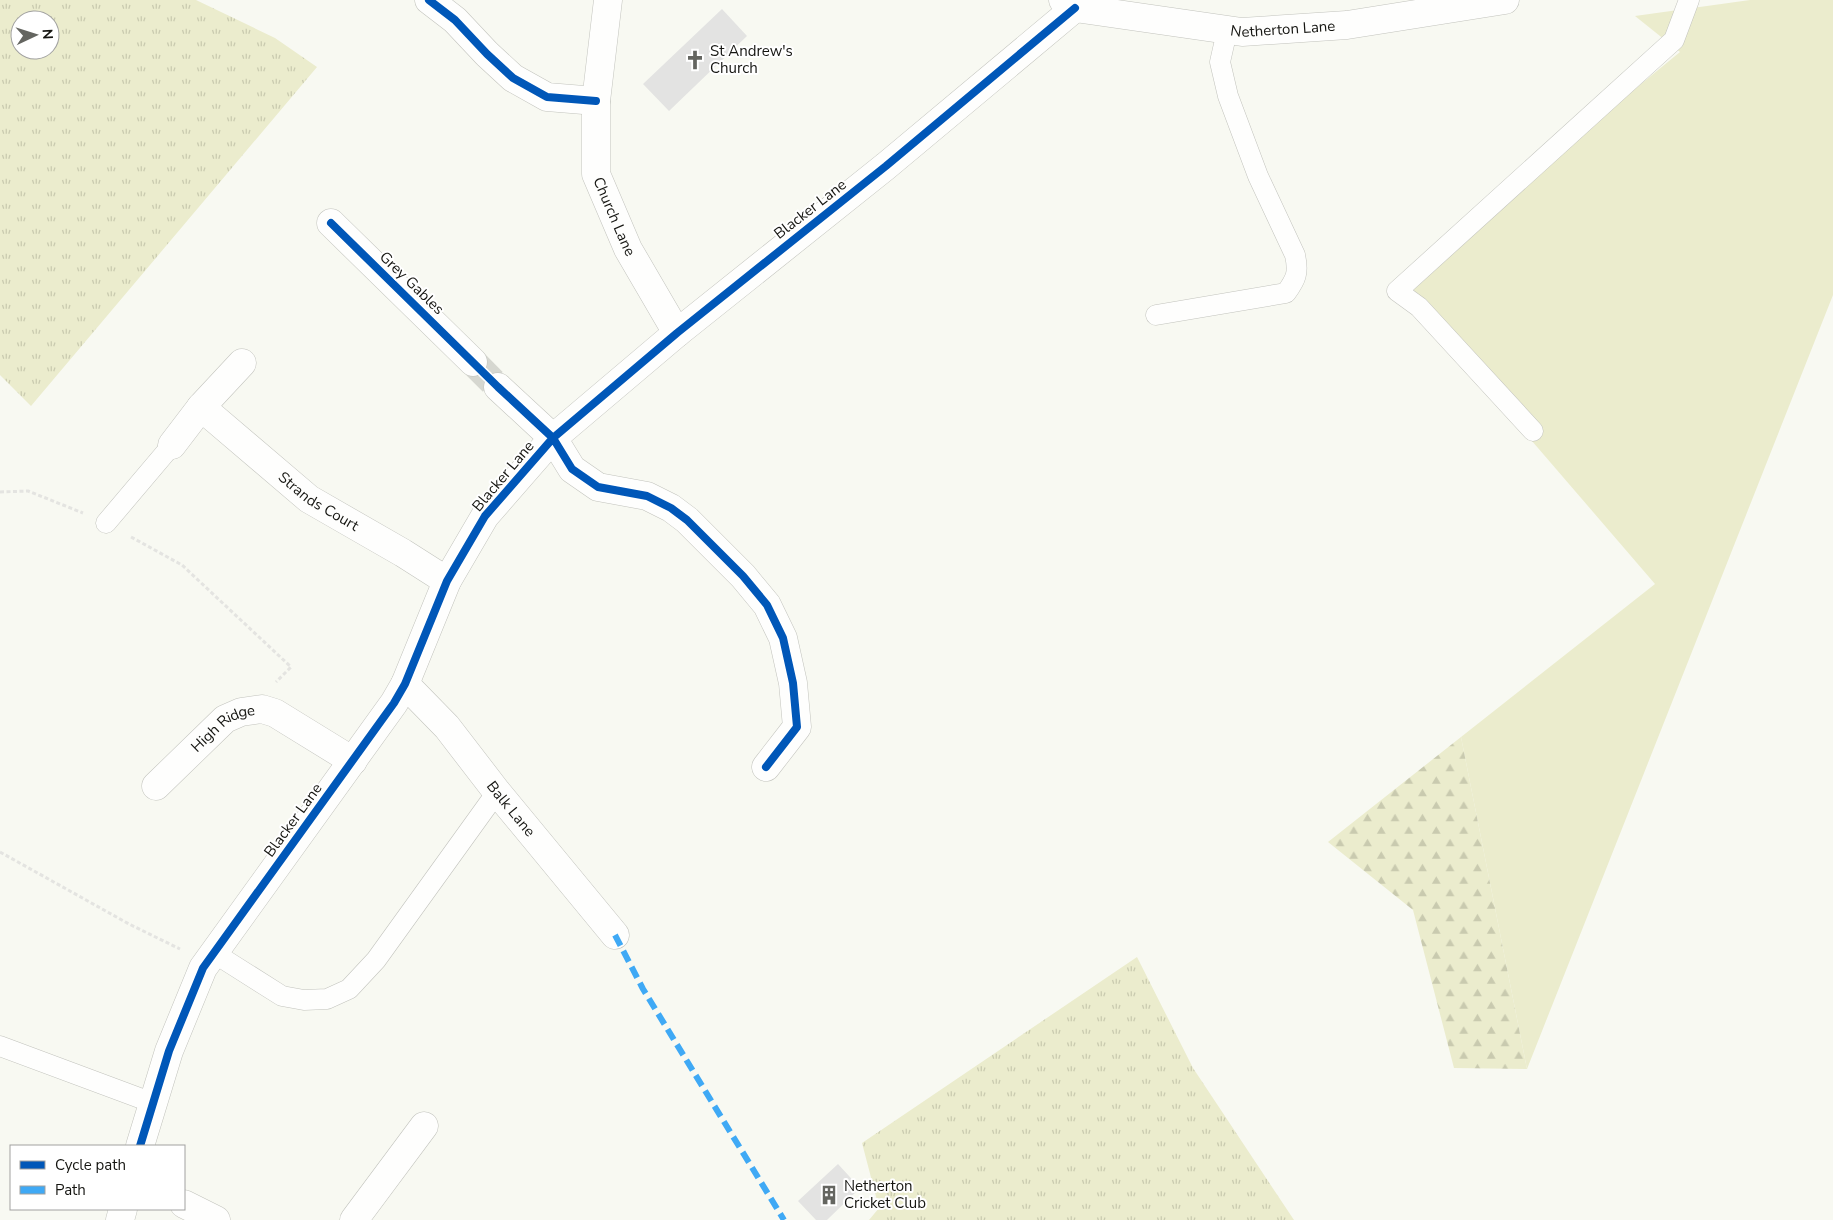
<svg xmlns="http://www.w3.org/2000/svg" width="1833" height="1220" font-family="'Nunito Sans',sans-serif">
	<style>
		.grass { fill: #ebeccd }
		.forest { fill: url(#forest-firs) }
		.park { fill: url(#park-tufts); fill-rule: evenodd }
		.building { fill: #e3e3e2 }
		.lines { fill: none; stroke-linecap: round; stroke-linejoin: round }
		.street-tunnel { stroke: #d6d7d0; stroke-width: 28; stroke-dasharray: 28 14; stroke-linecap: butt }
		.lane-casing { stroke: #c2c3bd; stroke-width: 21 }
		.street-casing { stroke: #c2c3bd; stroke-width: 29 }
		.secondary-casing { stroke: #c2c3bd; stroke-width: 29 }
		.path { stroke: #e4e4e1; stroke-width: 3; stroke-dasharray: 4 2.5; stroke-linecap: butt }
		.lane { stroke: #fefefd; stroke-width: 20 }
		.street { stroke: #fefefd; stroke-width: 28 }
		.secondary { stroke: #fefefd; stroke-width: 28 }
		.quiet { stroke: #3fa9f5; stroke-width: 6; stroke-dasharray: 12 6; stroke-linecap: butt }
		.cycleway-casing { stroke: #fff; stroke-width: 11 }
		.cycleway { stroke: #0057b8; stroke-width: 8 }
		.labels { text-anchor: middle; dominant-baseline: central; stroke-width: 4; stroke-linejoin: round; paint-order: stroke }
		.street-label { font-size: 15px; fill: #151511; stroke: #fff }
		.poi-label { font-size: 15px; fill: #151511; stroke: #fff; text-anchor: start }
	</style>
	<defs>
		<pattern id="forest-firs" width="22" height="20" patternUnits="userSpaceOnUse" patternTransform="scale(1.25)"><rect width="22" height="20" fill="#ebeccd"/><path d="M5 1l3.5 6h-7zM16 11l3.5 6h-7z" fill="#c9caaf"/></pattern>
		<pattern id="park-tufts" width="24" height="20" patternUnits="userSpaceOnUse" patternTransform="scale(1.25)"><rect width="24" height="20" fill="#ebeccd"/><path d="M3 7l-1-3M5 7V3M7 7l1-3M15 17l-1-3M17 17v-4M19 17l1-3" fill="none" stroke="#c9caaf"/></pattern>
	</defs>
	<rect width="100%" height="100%" fill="#f8f9f2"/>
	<path class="grass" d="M1750 0H1833V295L1527 1069 1461 737 1655 584 1397 284 1680 52 1635 16Z"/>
	<path class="forest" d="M1461 737 1527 1069 1454 1068 1413 910 1328 842Z"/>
	<path class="park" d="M0 0H196L275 38 317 67 31 406 0 375ZM20 20H50V50H20Z
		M1137 957 1193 1068 1294 1220H869L879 1208 862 1143Z"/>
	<path class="building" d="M722 9 747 36 669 111 643 84Z
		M838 1164 860 1188 827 1220H816L798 1201Z"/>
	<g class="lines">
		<path class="street-tunnel" d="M473 362 498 387"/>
		<defs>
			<path id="lane" d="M1156 315 1286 293C1296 279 1299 273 1295 255L1258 176 1228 96 1220 62 1227 31
				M1533 431 1419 307 1397 291 1674 40 1689 0
				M106 523 172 445
				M214 953 282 996 304 1000 327 999 349 989 376 960 497 792
				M0 1046 153 1103"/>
			<g id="street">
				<path d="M429 0 455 20 487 54 513 78 547 97 596 101"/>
				<path id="s1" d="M608 0 596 101V174L628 249 677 333"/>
				<path d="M331 223 473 362"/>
				<path d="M498 387 553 438 572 469 598 487 647 496 671 508 687 520 743 576 767 605 783 638 793 683 797 727 766 767"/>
				<path d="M201 407 242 363"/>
				<path id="s2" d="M172 445 201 407 309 499 403 553 447 581"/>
				<path id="s3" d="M405 684 447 727 497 792 615 935"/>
				<path id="s4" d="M156 786 225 719 241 712 262 709 275 713 353 761"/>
				<path d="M184 1204 216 1220"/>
				<path d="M354 1220 424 1126"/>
			</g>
			<g id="secondary">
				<path id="s5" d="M1063 0 1075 8 1242 32 1347 25 1505 0"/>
				<path d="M140 1146 169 1051 203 968 394 703 405 684 447 581 485 516 553 438 677 333 886 166 1075 8"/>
				<path d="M120 1220 123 1209"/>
			</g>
		</defs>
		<use href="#lane" class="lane-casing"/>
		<use href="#street" class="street-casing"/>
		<use href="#secondary" class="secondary-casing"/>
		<path class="path" d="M0 492 28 491 83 513
			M131 537 182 565 291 667 276 682
			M0 852 129 924 180 949"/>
		<use href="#lane" class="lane"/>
		<use href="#street" class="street"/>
		<use href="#secondary" class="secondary"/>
		<path class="quiet" d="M615 935 643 989 784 1220"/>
		<defs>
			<path id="cycleway" d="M429 0 455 20 487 54 513 78 547 97 596 101
				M331 223 498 387 553 438 572 469 598 487 647 496 671 508 687 520 743 576 767 605 783 638 793 683 797 727 766 767
				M140 1146 169 1051 203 968 394 703 405 684 447 581 485 516 553 438 677 333 886 166 1075 8"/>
		</defs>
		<use href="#cycleway" class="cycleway-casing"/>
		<use href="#cycleway" class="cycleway"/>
	</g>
	<defs>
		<symbol id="church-bare" viewBox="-9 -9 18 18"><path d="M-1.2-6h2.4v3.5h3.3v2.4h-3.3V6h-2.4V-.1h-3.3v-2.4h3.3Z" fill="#646560" stroke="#fff" stroke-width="2.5" paint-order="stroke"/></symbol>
		<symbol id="building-bare" viewBox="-9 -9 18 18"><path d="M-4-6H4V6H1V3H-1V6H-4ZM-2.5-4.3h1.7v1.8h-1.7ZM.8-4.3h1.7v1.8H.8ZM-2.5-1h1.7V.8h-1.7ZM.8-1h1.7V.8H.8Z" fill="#646560" stroke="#fff" stroke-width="2.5" paint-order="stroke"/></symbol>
	</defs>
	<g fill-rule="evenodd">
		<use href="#church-bare" x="681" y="46" width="28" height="28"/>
		<use href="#building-bare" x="815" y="1181" width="28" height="28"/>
	</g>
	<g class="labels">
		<g class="street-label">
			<text stroke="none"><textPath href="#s5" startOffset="224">Netherton Lane</textPath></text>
			<text transform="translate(810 209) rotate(-38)">Blacker Lane</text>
			<text stroke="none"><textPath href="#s1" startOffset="221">Church Lane</textPath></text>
			<text transform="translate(412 283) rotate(44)">Grey Gables</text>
			<text transform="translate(503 476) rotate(-50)">Blacker Lane</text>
			<text stroke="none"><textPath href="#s2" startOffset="199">Strands Court</textPath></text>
			<text stroke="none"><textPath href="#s4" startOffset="90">High Ridge</textPath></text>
			<text stroke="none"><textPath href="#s3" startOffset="164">Balk Lane</textPath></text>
			<text transform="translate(293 820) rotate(-54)">Blacker Lane</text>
		</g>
		<g class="poi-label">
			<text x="710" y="51">St Andrew's<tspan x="710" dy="17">Church</tspan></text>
			<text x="844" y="1186">Netherton<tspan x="844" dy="17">Cricket Club</tspan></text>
		</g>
	</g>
	<rect x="10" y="1145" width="175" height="65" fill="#ffffff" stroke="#a1a1a0"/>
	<rect x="20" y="1161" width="25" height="8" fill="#0057b8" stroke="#a1a1a0"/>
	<text x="55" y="1170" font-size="15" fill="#151511">Cycle path</text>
	<rect x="20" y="1186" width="25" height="8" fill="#3fa9f5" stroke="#a1a1a0"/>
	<text x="55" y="1195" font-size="15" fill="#151511">Path</text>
	<g transform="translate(35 35) rotate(86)"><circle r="24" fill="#ffffff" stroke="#a1a1a0"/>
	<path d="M0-4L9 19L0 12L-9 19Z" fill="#646560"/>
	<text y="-8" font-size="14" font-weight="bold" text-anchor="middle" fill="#151511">N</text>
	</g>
</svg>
